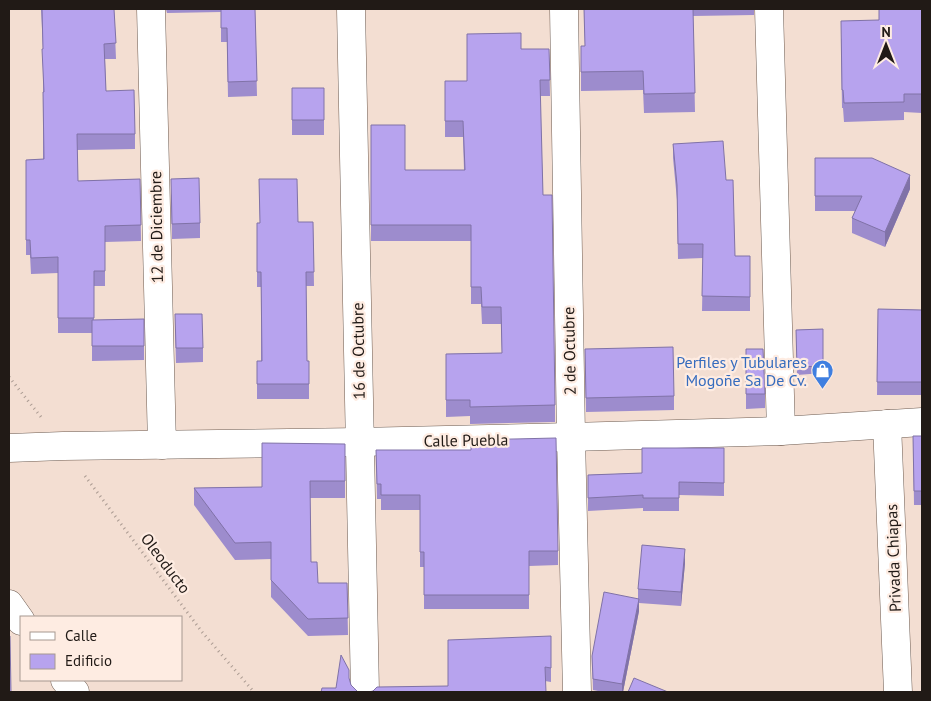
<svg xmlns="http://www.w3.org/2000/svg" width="931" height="701" font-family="'PT Sans',sans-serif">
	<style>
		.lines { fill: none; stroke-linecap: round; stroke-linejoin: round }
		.street-casing { stroke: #6e5c51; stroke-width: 29 }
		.secondary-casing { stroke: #6e5c51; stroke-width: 29 }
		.path { stroke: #ac9c93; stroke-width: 3; stroke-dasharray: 1 4; stroke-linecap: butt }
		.street { stroke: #fff; stroke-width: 28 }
		.secondary { stroke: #fff; stroke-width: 28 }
		.wall { fill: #9d8ccd }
		.shaded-wall { fill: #8072a7 }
		.building { fill: #b7a3ee; stroke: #8072a7 }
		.labels { text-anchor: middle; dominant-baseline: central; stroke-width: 4.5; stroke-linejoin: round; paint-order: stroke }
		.street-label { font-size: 16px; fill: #211a16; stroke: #feece2 }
		.shop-label { font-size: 16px; fill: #366cbe; stroke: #feece2; text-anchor: end }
	</style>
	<rect width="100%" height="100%" fill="#f3ded2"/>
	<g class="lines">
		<defs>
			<path id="street" d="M151 9 162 445
				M351 9 365 692
				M564 9 571 437 577 692
				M769 9 781 431
				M887 424 898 692
				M9 604 21 621
				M65 680 75 692"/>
			<path id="secondary" d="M9 448 63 446 359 442 571 437 781 431 922 422"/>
		</defs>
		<use href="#street" class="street-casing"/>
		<use href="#secondary" class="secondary-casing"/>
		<path class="path" d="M9 377 41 417
			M85 476 202 632 254 692"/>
		<use href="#street" class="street"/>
		<use href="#secondary" class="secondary"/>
	</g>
	<path class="wall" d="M41 9H114L116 59H105L106 91 135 134V149L77 150 78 181 140 179 141 241 105 242V286H94V320L144 319V360L92 361V333H58V273L31 274 30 255H26V160L43 159V49Z
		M166 9H300L255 10 257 96 228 97 227 42H221V12L167 13Z
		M584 9H754V15L693 16 695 112 644 113 643 90 581 91V46H585Z
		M922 9V113L904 112V120L844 122 843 108H842L841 39 879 20Z
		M521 49H549L550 96H540L543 195 555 405V422L470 424V416L446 417V354L502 353 501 324H482L481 304H471V241H371V125L405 170H464L463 137H445V81H467Z
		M292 88H324V135H292Z
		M673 144 726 180 735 256H750V311H702L703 258 678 259 677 200 673 158Z
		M815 158 910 189 885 247 852 233V218L855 211H815Z
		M259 179 298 222H313L314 286H306L307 361H309V399H257V361H261V287H257V223H260Z
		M171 194 200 223V238L172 239Z
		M878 309 922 310V395H877Z
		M175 329 203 348V362L176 363Z
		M823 329V373L797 375 796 330Z
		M585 349 674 396V410L586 412Z
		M746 349 765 394V408L746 409Z
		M913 436H922V505H914Z
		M345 444V498H310L311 562 318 583H347L348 635 308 636 271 597V559L235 560 194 505V488L262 487Z
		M724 448V496L679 495V511H643V508L588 511V475L642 473Z
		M376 450 558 551V565L529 566V609H424V567H420V510H381V499H377Z
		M685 563 681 606 639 603V611L623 692H603L593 690 592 656 638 599V589Z
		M551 636V682L545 681 448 686Z"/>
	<path class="shaded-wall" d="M910 175V189L885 247V232Z
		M685 549V563L681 606V592Z
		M639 599V611L623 692H622V684Z"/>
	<path class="building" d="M42 9H114L116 43 104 44 106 91 134 90 135 134H77L78 181 140 179 141 225 105 226V271H94V318H58V257L31 258 30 240H26V160L44 159 43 92H44L42 49H43Z
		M221 9H255L257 81 228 82 227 28H221Z
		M584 9H693L695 93 644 94 643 71 581 72V46H585Z
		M879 9H922V94H904V102L844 103 843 90H842L841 21 879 20Z
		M521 33V49H549L550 80H540L543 195H552L555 405 470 407V400H446V354L502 353 501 307H482L481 287H471V225H371V125H405V170H465L463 121H445V81H467V34Z
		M292 88H324V120H292Z
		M723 141 726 180H733L735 256H750V297L702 296 703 244H678L677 185 673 144Z
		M815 158H872L910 175 885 232 852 218 862 196H815Z
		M199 178 200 223 172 224 171 179Z
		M259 179H297L298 222H313L314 272H306L307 361H309V384H257V361H262L261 272H257V223H260Z
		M878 309 922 310V382H877Z
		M175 314H202L203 348H176Z
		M144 319V346H92V320Z
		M823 329V366L797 367 796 330Z
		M673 347 674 396 586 398 585 349Z
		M746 349H763L765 394H746Z
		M913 436H922V491H914Z
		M556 438 558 551H529V595H424V552H420V495H381V484H377L376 450H471V440Z
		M262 443 345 444V481H310L311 562H317L318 583H347L348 618 308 619 271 580V542L235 543 194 488 262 487Z
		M642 448H724V483L679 482V498H643V495L588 498V475L642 473Z
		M642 545 685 549 681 592 638 589Z
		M604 592 639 599 622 684 593 679 592 656Z
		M9 636H10L11 692H9Z
		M551 636V668L545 667 546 692H369L373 691 377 687 448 686V640Z
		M341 655 349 670V678L351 685 358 692H361H321L322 688H336Z
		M634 678 668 692H628Z"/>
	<defs>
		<symbol id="shop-pin" viewBox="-11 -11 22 30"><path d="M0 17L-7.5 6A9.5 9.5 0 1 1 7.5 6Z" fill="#3f7fe0" stroke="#feece2"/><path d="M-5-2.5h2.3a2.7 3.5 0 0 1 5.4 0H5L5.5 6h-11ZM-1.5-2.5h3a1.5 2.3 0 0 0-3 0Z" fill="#fff"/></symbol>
	</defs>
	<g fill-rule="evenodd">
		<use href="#shop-pin" x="810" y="358" width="25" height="34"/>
	</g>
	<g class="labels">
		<g class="street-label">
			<text transform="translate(156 227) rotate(-91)">12 de Diciembre</text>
			<text transform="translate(358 351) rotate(-91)">16 de Octubre</text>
			<text transform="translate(569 351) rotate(-91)">2 de Octubre</text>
			<text transform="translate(466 440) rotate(-1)">Calle Puebla</text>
			<text transform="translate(893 558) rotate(-92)">Privada Chiapas</text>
			<text transform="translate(166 563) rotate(53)">Oleoducto</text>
		</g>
		<g class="shop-label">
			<text x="807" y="362">Perfiles y Tubulares<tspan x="807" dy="18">Mogoñe Sa De Cv.</tspan></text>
		</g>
	</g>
	<rect width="931" height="701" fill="none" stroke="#211a16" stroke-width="20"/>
	<rect x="20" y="616" width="162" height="65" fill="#feece2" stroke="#a69890"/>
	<rect x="30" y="632" width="25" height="8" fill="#ffffff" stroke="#a69890"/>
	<text x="65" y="641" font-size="15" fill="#211a16">Calle</text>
	<rect x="30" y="654" width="25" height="15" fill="#b7a3ee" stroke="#a69890"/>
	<text x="65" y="666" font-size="15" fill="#211a16">Edificio</text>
	<g transform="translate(886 45)" stroke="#feece2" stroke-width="4" paint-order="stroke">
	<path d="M0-4L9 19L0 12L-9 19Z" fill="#211a16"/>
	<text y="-8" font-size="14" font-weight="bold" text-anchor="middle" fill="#211a16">N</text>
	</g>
</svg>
